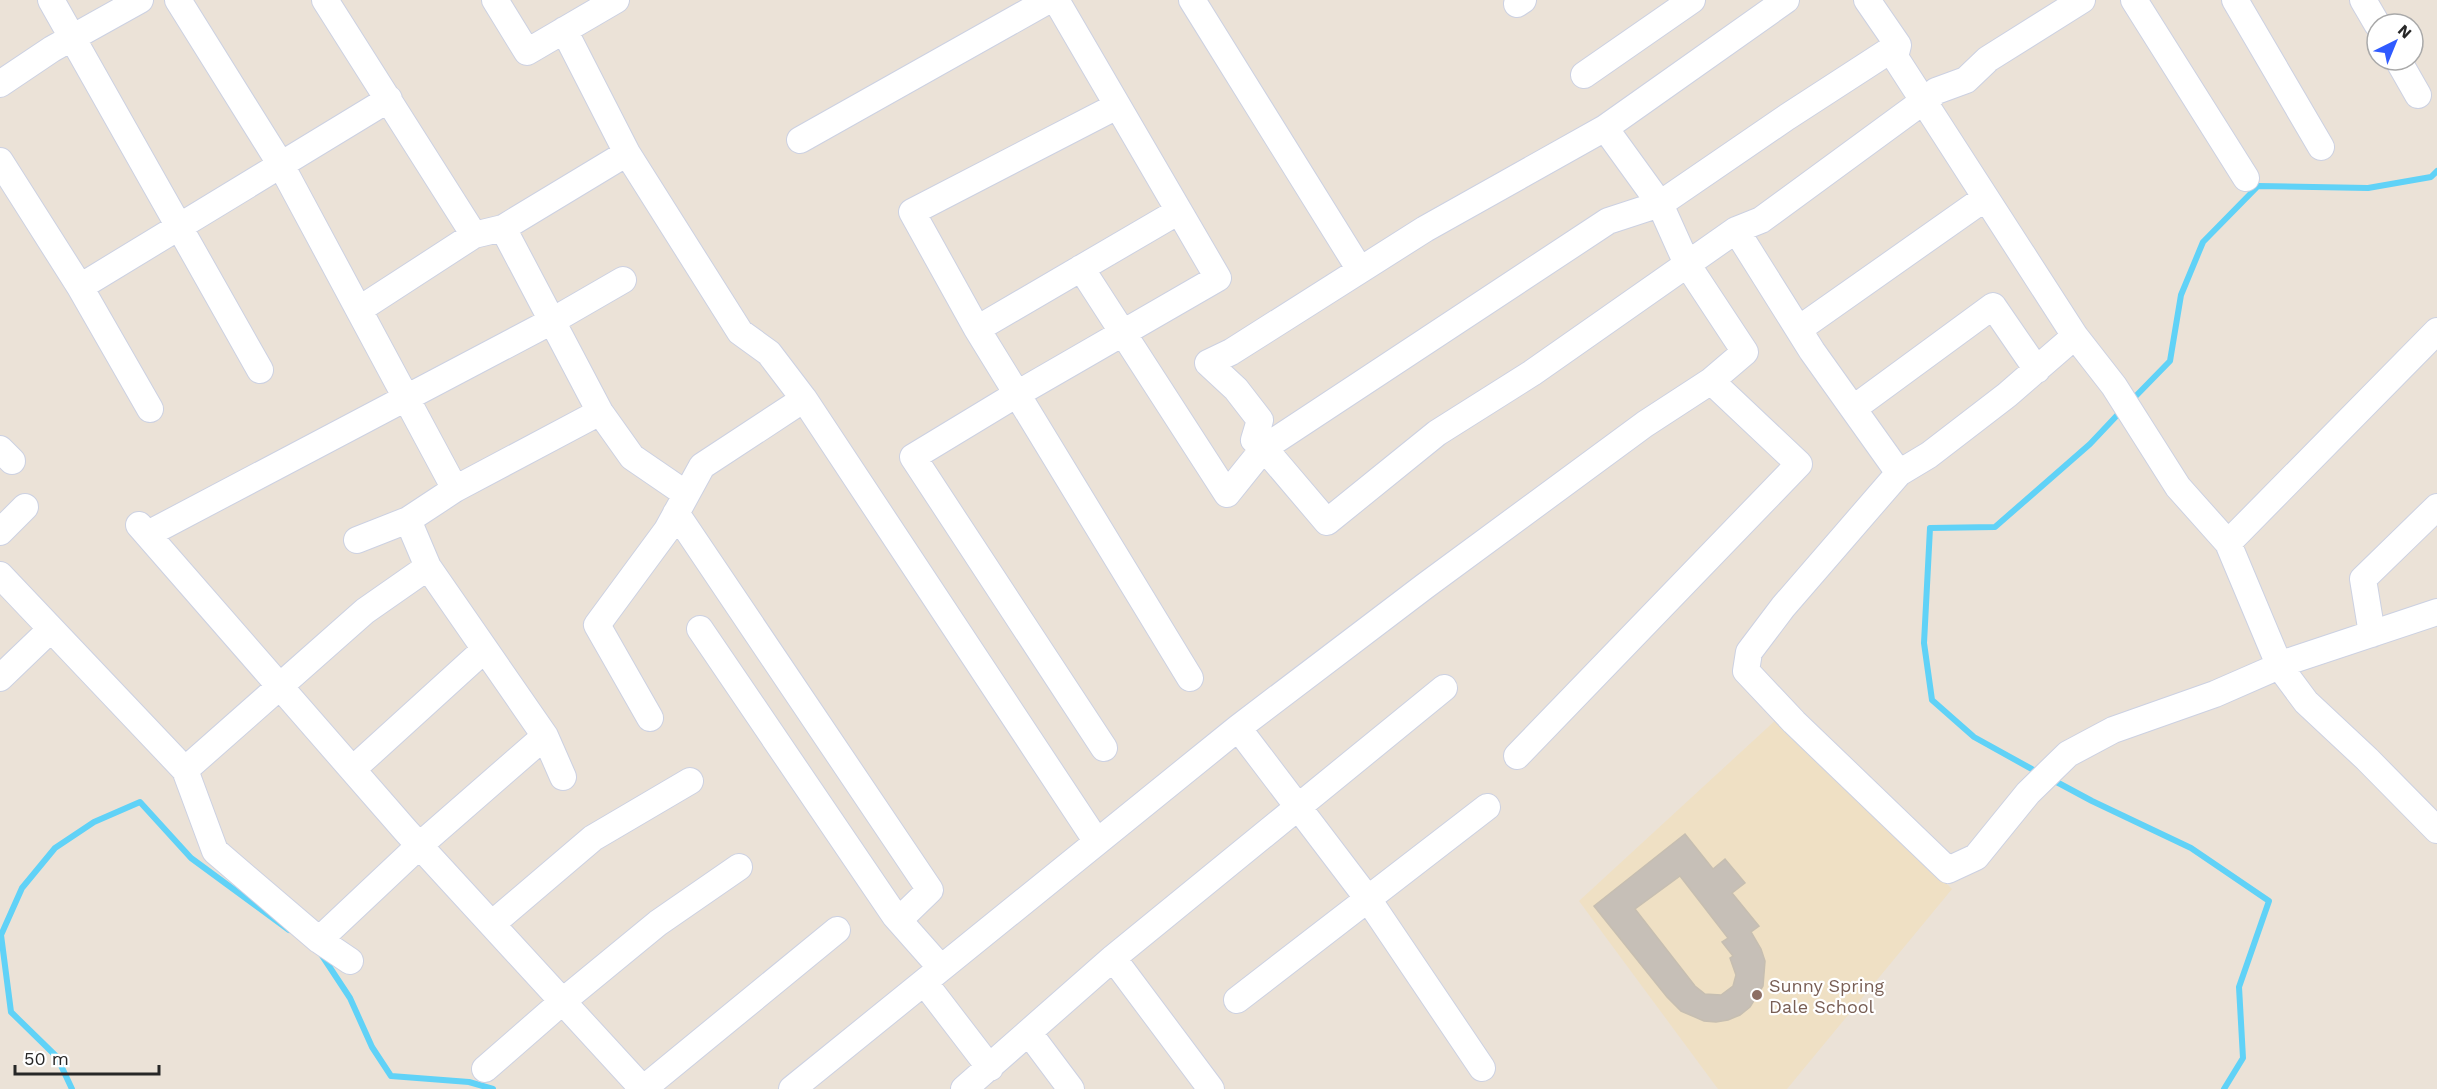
<svg xmlns="http://www.w3.org/2000/svg" width="2437" height="1089" font-family="'Work Sans',sans-serif">
	<style>
		.education { fill: #efe0c4 }
		.lines { fill: none; stroke-linecap: round; stroke-linejoin: round }
		.stream { stroke: #60d2f7; stroke-width: 6 }
		.building { fill: #c6bfb7; stroke: #c6beb1; stroke-width: 1.5; fill-rule: evenodd }
		.minor-casing { stroke: #ccd1e2; stroke-width: 28 }
		.minor { stroke: #fff; stroke-width: 26 }
		.education-dot { fill: #8d6e63; stroke: #fff; stroke-width: 2 }
		.labels { text-anchor: middle; dominant-baseline: central; stroke-width: 4.5; stroke-linejoin: round; paint-order: stroke }
		.education-label { font-size: 18px; fill: #785e54; stroke: #fff; text-anchor: start }
	</style>
	<rect width="100%" height="100%" fill="#ebe2d7"/>
	<path class="education" d="M1779 717 1952 889 1787 1089H1718L1579 901Z"/>
	<g class="lines">
		<path class="stream" d="M2130 402 2170 361 2181 295 2203 242 2258 186 2368 188 2431 177 2437 171
			M2039 773 1974 737 1932 700 1924 643 1930 528 1995 527 2090 444 2123 409
			M2051 779 2092 801 2191 848 2269 901 2239 987 2243 1058 2224 1089
			M321 954 350 998 372 1047 391 1076 469 1082 493 1089
			M72 1089 57 1057 11 1012 1 935 22 888 55 848 94 822 140 802 191 858 289 930"/>
	</g>
	<path class="building" d="M1685 834 1713 869 1725 859 1745 883 1732 893 1759 926 1751 932 1761 949 1765 961 1763 986 1750 1007 1740 1015 1728 1020 1716 1022 1704 1021 1681 1011 1667 997 1594 906ZM1680 876 1728 938 1722 942 1733 956 1730 958 1736 975 1733 986 1721 995 1705 994 1695 986 1635 909Z"/>
	<g class="lines">
		<defs>
			<path id="minor" d="M51 0 260 370
				M178 0 281 165 455 489
				M325 0 474 235
				M495 0 527 52 616 0
				M1192 0 1360 270
				M1867 0 1898 45 1895 57 2075 336 2114 386 2178 487 2228 543 2280 667 2306 702 2367 759 2437 830
				M2134 0 2246 178
				M2235 0 2321 147
				M2363 0 2377 24
				M1517 4 1523 0
				M564 30 627 153 740 332 769 353 804 399 1097 842
				M2398 60 2418 95
				M1584 75 1692 0
				M0 84 52 49 140 0
				M800 140 1049 0
				M0 161 80 287 150 409
				M1179 211 1218 278 1017 394 1190 678
				M503 228 600 412 632 457 686 494
				M1736 230 1532 373 1437 433 1327 522 1264 448 1608 221 1660 204 1787 117 1898 45
				M1081 268 1227 494 1264 448 1254 440 1260 420 1236 389 1208 363 1231 352 1425 229 1605 128
				M80 287 389 99
				M360 309 474 235 503 228 627 153
				M977 329 1179 211 1056 0
				M1799 329 1985 198
				M2075 336 2007 395 1929 455 1899 473 1783 607 1749 652 1746 671 1794 722 1948 870 1976 857 2028 793 2068 754 2113 730 2215 694 2293 660 2437 612
				M1854 408 1993 306 2037 370
				M0 449 12 461
				M1899 473 1812 351 1736 230 1761 220 1918 105 1924 103 1936 91 1966 80 1988 59 2082 0
				M676 513 930 890 899 920
				M408 520 428 567 545 736 563 777
				M139 525 406 831 643 1089
				M0 532 25 507
				M148 534 552 321 623 280
				M357 540 408 520 455 489 600 412
				M2228 543 2437 331
				M0 575 185 770 215 851 319 940 350 961
				M700 629 895 916 941 968
				M2372 634 2363 579 2437 507
				M0 678 51 629
				M650 718 597 625 667 530 702 466 804 399
				M1238 728 1368 899 1482 1068
				M1104 748 913 457 1017 394 977 329 912 212 1117 106
				M1517 756 1799 464 1711 381
				M353 769 484 650
				M185 770 365 611 428 567
				M492 924 593 838 690 781
				M319 940 420 845 545 736
				M1113 958 1211 1089
				M924 982 990 1068
				M1237 1000 1487 807
				M1029 1033 1071 1089
				M485 1069 563 1001 658 923 739 867
				M643 1089 837 930
				M792 1089 1238 728 1425 586 1645 424 1711 381 1745 352 1687 264 1660 204 1605 128 1786 0
				M964 1089 1113 958 1444 688"/>
		</defs>
		<use href="#minor" class="minor-casing"/>
		<use href="#minor" class="minor"/>
	</g>
	<circle class="education-dot" cx="1757" cy="995" r="6"/>
	<g class="labels">
		<g class="education-label">
			<text x="1769" y="985">Sunny Spring<tspan x="1769" dy="21">Dale School</tspan></text>
		</g>
	</g>
	<g transform="translate(2395 42) rotate(43)"><circle r="28" fill="#ffffff" stroke="#a9a9a9" stroke-width="1.5"/>
	<path d="M0-4.5L10 22L0 15L-10 22Z" fill="#305bff"/>
	<text y="-9" font-size="16" font-weight="bold" text-anchor="middle" fill="#272727">N</text>
	</g>
	<path d="M15 1065v9h144v-9" fill="none" stroke="#272727" stroke-width="3"/>
	<text x="24" y="1065" font-size="18" fill="#272727" stroke="#ffffff" stroke-width="4.5" paint-order="stroke">50 m</text>
</svg>
